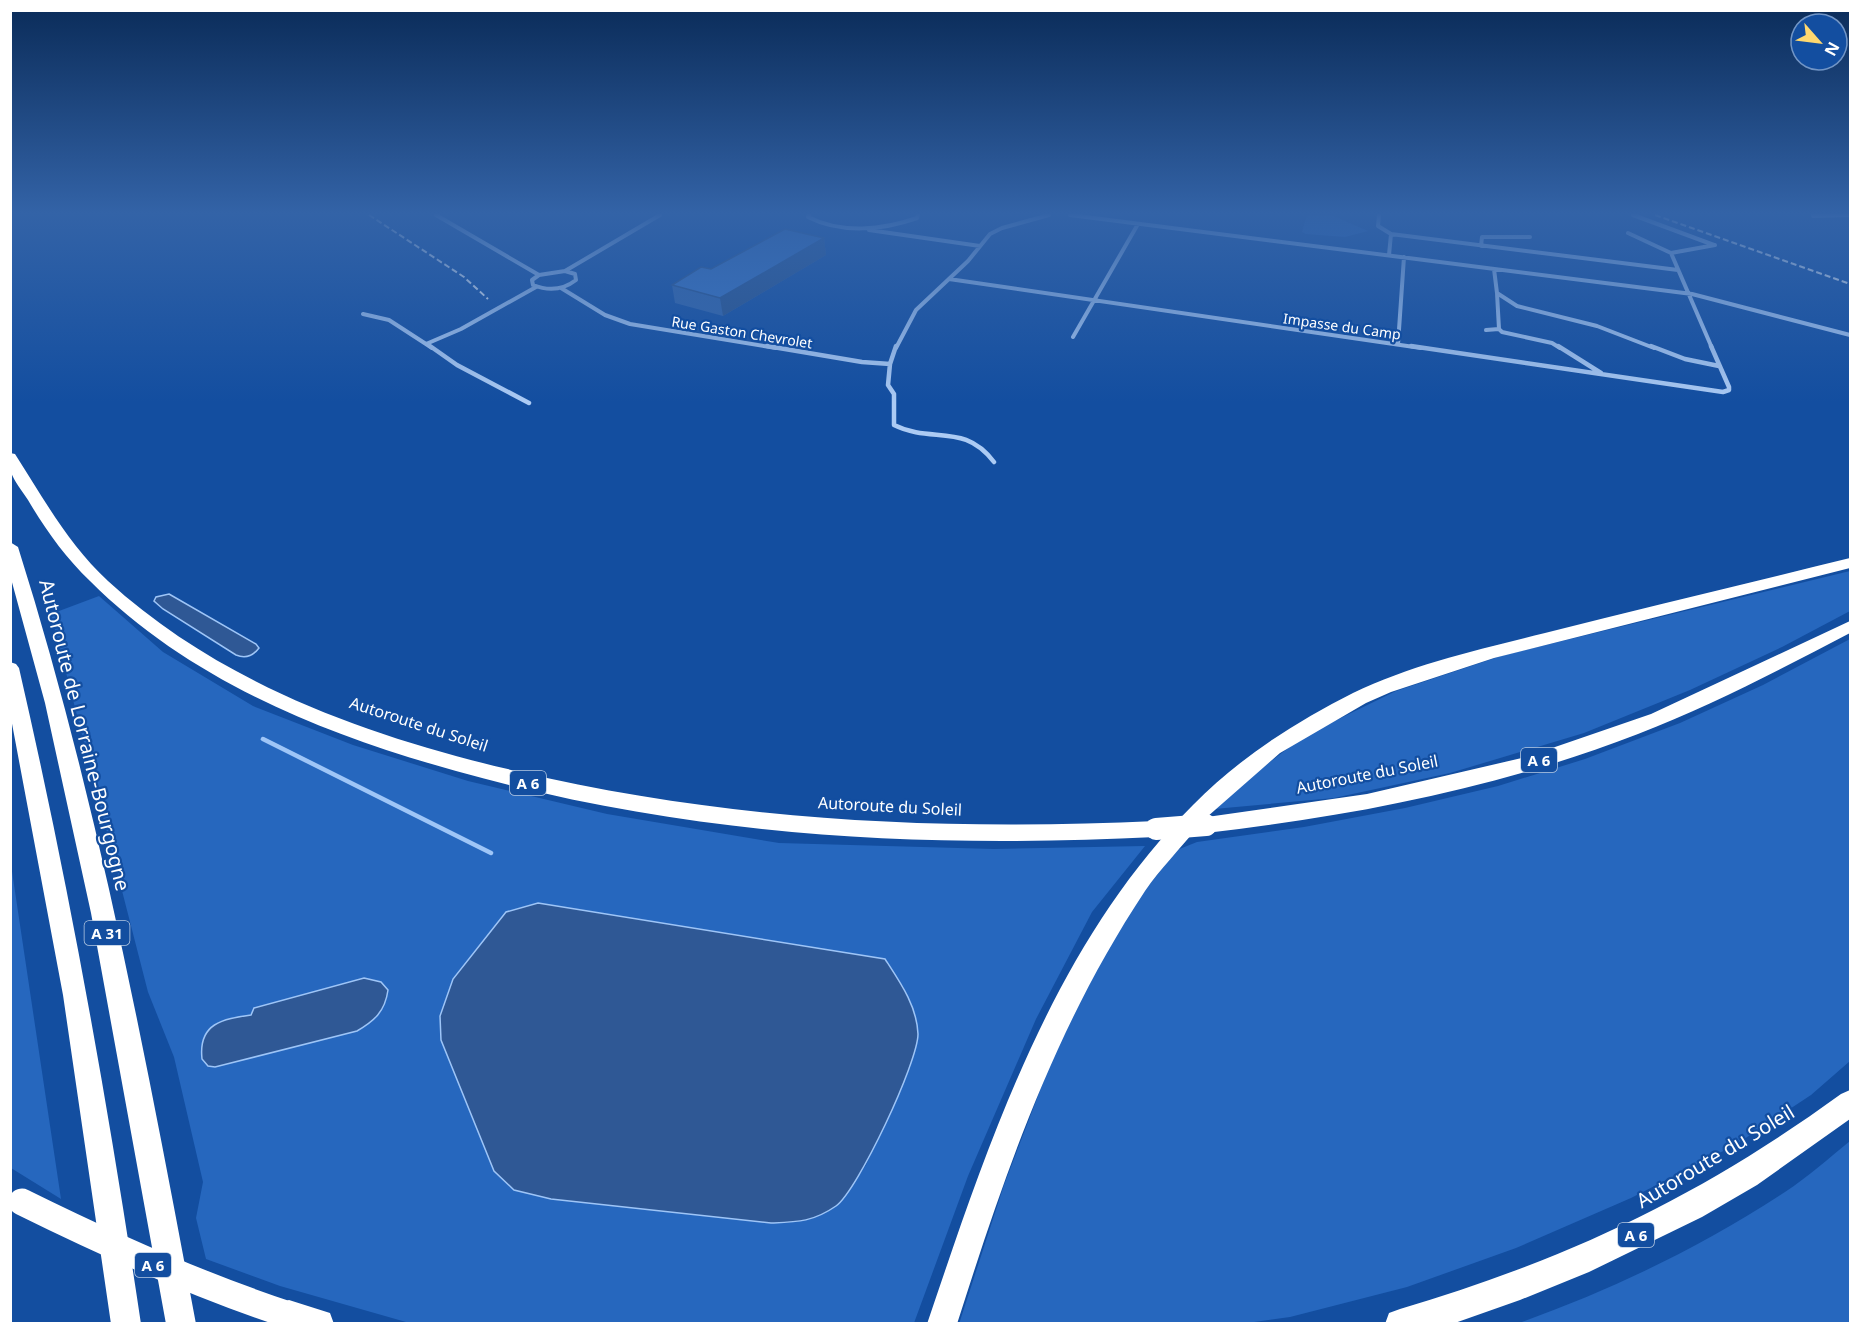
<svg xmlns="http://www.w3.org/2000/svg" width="1861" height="1334" font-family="'Noto Sans',sans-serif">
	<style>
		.green { fill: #2667be; fill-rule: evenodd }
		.water { fill: #2f5895; stroke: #9ec5f7; stroke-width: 1.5 }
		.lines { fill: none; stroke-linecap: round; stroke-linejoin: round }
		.stream { stroke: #9ec5f7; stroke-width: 4.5 }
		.minor-far1 { stroke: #accbf4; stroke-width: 4 }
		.minor { stroke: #accbf4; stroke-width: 4.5 }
		.motorway { fill: #fff; fill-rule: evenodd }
		.rail { stroke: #fff; stroke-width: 2; stroke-dasharray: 6 3; stroke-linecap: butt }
		.motorway-bridge-far1 { stroke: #fff; stroke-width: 22 }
		.motorway-bridge { stroke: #fff; stroke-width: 27 }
		.wall { fill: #3466ab }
		.shaded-wall { fill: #2a538b }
		.building { fill: #3c77c7; stroke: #2a538b; stroke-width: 1.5 }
		.labels { text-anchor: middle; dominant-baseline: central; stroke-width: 4.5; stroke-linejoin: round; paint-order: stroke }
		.far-street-label { font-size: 14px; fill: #fff; stroke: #134ea0 }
		.shield { fill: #134ea0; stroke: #b8cae2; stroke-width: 1.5 }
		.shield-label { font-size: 15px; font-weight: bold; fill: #fff }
		.street-label { font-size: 16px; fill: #fff; stroke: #134ea0 }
		.near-street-label { font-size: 20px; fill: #fff; stroke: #134ea0 }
	</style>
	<rect width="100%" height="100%" fill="#134ea0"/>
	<path class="green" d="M1307 215H1331L1368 231 1345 237 1306 234 1302 232Z
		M1850 571V611L1782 647 1690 690 1584 733 1450 773 1334 798 1214 809 1227 795 1304 736 1396 691 1504 655Z
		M99 596 163 652 253 706 353 745 468 781 607 814 779 843 994 849 1145 846 1092 912 1036 1019 968 1176 914 1323 413 1324 280 1286 206 1259 196 1218 203 1182 174 1057 148 992 51 614ZM538 903 885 959 904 988 911 1065 866 1165 838 1205 440 1016 453 979 505 912Z
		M1850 639V1061L1811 1095 1735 1145 1631 1198 1516 1248 1407 1287 1290 1317 1247 1323 959 1324 1004 1185 1052 1059 1098 967 1137 900 1177 850 1197 842 1304 827 1405 808 1498 786 1585 759 1680 723 1763 685Z
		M10 858 61 1199 11 1168Z
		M1850 1141V1323H1519C1612 1290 1703 1246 1785 1192 1808 1177 1829 1158 1850 1141Z"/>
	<path class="water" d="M169 594 256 644 259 648C253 656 246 659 236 655L163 609 154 601 156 597Z
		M538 903 885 959C900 982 917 1006 918 1034 918 1062 858 1190 836 1206 813 1222 797 1222 771 1223L551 1199 514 1190 494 1171 441 1040 440 1016 453 979 506 912Z
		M364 978 381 982 388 990C385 1012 374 1021 357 1031L215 1067 208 1066 202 1059C198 1023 223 1019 251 1015L254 1008Z"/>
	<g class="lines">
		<path class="stream" d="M263 739 491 853"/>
		<path class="minor-far1" d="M436 215 539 275
			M809 215 808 217C841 234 883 230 917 218L918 215
			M1070 215 1692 294 1850 335
			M1379 215 1378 226 1391 234 1678 270
			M1633 215 1714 245
			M1813 216 1850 215
			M869 230 980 246
			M1628 233 1671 253
			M1481 246 1482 237H1530
			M1389 255 1391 234
			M1494 269 1497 293 1517 306 1597 326 1654 348
			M565 271 660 215
			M565 271 575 274 576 280C563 290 548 291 533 285L532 280 539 275Z
			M949 279 1421 348
			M561 288 605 315 630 324 776 348
			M1497 293 1499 329 1502 332 1552 343 1560 348
			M363 314 389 320 426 344
			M1486 330 1499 329
			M1073 337 1138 224
			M1398 344 1404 257
			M432 348 426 344 461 329 536 287
			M896 348 916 310 968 261 990 234 1002 228 1049 215
			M1712 348 1671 253 1715 245"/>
		<path class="minor" d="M430 346 457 365 529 403
			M767 346 862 362 890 364 896 346
			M1411 346 1723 392 1729 390V387L1711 346
			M1558 346 1601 373
			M1651 346 1685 359 1719 366
			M890 364 888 385 894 394V425C932 444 964 422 994 462"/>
		<path class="motorway" d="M10 453 15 454C44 499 68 544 108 581 221 684 369 737 516 771 728 821 939 831 1156 821L1163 823 1167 829 1163 835 1156 837C916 849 688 836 456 771 323 734 189 680 90 581 65 557 45 529 28 500 22 491 14 481 11 472 9 466 10 459 10 453Z
			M10 542 18 547C98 800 147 1063 196 1324H166L91 913 45 703 10 575Z
			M1850 558V568L1494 658 1391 692 1366 703 1280 753 1207 817 1367 794 1526 757 1651 714 1850 621V633C1781 669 1711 706 1638 734 1499 788 1353 816 1206 833L1197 828C1180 849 1160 869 1145 891 1055 1027 1006 1170 957 1324H927C989 1141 1053 945 1193 805 1238 759 1295 722 1353 693 1413 664 1481 649 1545 633 1647 607 1749 583 1850 558Z
			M10 662 16 664 19 668C69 885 108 1103 141 1324H111L63 995 10 713Z
			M1850 1090V1119L1757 1185 1702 1217 1589 1272 1520 1300 1452 1324H1385L1389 1313 1400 1309C1568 1259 1699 1197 1841 1094Z
			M289 1300 330 1313 334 1324H277L274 1315 278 1304Z"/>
		<path class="rail" d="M369 215 464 277 488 299
			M1655 215 1850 284"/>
		<path class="motorway-bridge-far1" d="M1156 829 1206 825"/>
		<path class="motorway-bridge" d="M22 1202C109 1245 197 1285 289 1315"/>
	</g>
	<path class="wall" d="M824 238 826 255 723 316 675 303 672 285 711 269Z"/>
	<path class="shaded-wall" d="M824 238 826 255 723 316 720 298Z"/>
	<path class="building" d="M785 229 824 238 720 298 672 285 701 267 711 269Z"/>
	<linearGradient id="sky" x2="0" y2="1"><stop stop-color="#0a2b58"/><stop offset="0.53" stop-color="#3363a7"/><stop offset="1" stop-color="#3363a7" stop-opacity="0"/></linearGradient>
	<rect width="1861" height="402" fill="url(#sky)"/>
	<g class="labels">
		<g class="far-street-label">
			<text transform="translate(1342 326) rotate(8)">Impasse du Camp</text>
			<text transform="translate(742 332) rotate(9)">Rue Gaston Chevrolet</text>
		</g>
		<g class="shield">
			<rect x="1521" y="748" width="36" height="24" rx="4.5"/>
			<rect x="510" y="771" width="36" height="24" rx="4.5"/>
			<rect x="84.5" y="921" width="45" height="24" rx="4.5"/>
			<rect x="1618" y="1223" width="36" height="24" rx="4.5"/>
			<rect x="135" y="1253" width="36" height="24" rx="4.5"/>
		</g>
		<g class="shield-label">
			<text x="1539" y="760">A 6</text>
			<text x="528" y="783">A 6</text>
			<text x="107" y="933">A 31</text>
			<text x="1636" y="1235">A 6</text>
			<text x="153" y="1265">A 6</text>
		</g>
		<g class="street-label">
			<text transform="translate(419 724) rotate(18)">Autoroute du Soleil</text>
			<text transform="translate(1367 774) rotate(-11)">Autoroute du Soleil</text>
			<text transform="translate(890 806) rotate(3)">Autoroute du Soleil</text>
		</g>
		<g class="near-street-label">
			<text transform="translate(85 735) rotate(76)">Autoroute de Lorraine-Bourgogne</text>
			<text transform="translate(1715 1156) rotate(-31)">Autoroute du Soleil</text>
		</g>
	</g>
	<rect width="1861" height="1334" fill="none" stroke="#ffffff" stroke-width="24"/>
	<g transform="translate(1819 42) rotate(118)"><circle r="28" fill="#134ea0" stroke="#7195c6" stroke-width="1.5"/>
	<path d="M0-4.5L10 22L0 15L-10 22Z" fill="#ffd86f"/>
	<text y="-9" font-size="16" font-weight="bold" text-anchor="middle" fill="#ffffff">N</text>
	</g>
</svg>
